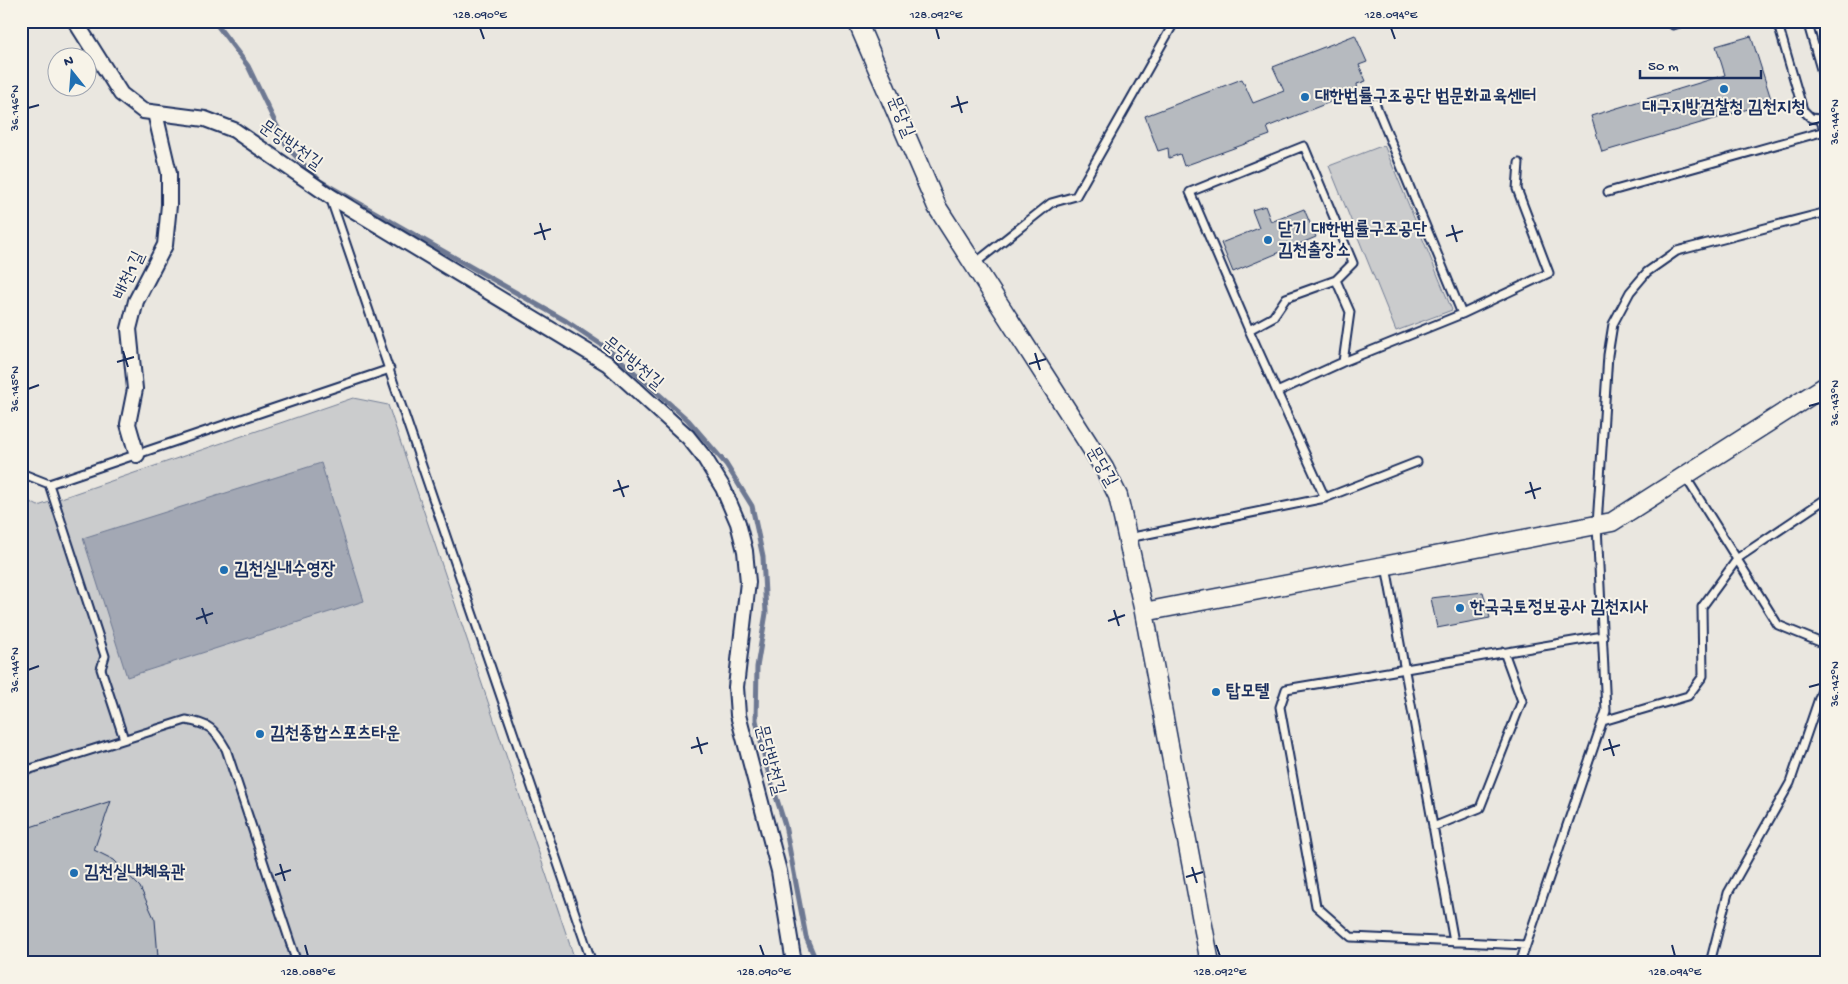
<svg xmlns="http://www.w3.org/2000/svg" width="1848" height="984" font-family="'Gochi Hand','Poor Story',sans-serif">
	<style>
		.green { fill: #cbcccd; stroke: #737e96 }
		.water { fill: #a3a8b4; stroke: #6d7892 }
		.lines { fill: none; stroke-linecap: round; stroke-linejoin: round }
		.stream { stroke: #6d7892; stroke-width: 5 }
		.building { fill: #b6babf; stroke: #1b2f5e }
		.service-casing { stroke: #1b2f5e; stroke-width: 11 }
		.minor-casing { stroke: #1b2f5e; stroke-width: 18 }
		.tertiary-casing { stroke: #1b2f5e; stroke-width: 21 }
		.service { stroke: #f7f3e8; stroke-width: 7 }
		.minor { stroke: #f7f3e8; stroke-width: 14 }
		.tertiary { stroke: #f7f3e8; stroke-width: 18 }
		.ticks { fill: none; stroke: #1b2f5e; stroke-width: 2 }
		.poi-dot { fill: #1f6fb2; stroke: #f7f3e8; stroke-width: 2 }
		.labels { text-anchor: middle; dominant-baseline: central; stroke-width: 4; stroke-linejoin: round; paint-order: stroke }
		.poi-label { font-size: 18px; font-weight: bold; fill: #1b2f5e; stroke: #f7f3e8; text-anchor: start }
		.street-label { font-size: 18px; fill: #1b2f5e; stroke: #f7f3e8 }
		.neatline { fill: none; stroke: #1b2f5e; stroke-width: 2 }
		.ticks-label { font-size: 12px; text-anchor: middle; fill: #1b2f5e }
	</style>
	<rect width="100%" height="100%" fill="#eae7e0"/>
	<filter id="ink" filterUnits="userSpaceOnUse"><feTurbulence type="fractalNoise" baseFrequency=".02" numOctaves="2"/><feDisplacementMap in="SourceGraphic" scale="10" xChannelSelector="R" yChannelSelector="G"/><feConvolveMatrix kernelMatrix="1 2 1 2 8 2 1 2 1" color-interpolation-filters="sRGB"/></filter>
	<g filter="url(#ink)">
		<path class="green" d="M1384 145 1452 310 1396 331 1329 166Z
			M353 398 388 405 576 963H21V497L38 506Z"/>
		<path class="water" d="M321 463 364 601 127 677 83 538Z"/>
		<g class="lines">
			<path class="stream" d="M214 21 248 66 287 147 320 181 566 321 608 349 688 420 726 464 752 506 763 557 766 613 757 667 756 720 767 768 785 825 806 937 817 963"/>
		</g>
		<path class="building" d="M1355 35 1367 62 1359 65 1366 81 1357 84 1358 91 1267 127 1270 135 1184 166 1180 154 1169 158 1168 148 1158 151 1145 116 1242 79 1253 103 1284 91 1273 67Z
			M1751 36 1772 102 1602 152 1591 116 1725 75 1716 46Z
			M1265 206 1271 222 1304 209 1316 237 1233 272 1221 243 1259 228 1252 210Z
			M1483 592 1490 618 1437 628 1431 598Z
			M111 801 94 850 114 860 140 887 155 920 158 957 157 963H21V830Z"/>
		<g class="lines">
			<defs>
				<path id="service" d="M1777 21 1803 110 1811 118 1820 119 1827 116
					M1807 21 1827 90
					M1673 25 1686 21
					M1375 103 1462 314
					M1820 119 1827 136
					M1608 192 1825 131
					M330 197 592 963
					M974 264 1051 203 1076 196 1175 21
					M1249 330 1190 192 1304 146 1353 263 1336 280
					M1277 392 1343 362 1462 314 1549 273 1517 189 1519 163
					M21 473 49 484 390 369
					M1685 476 1778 625 1827 645
					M49 484 105 656 101 669 124 739
					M1325 498 1249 330 1273 317 1286 298 1336 280 1350 312 1343 362
					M1128 538 1325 498 1417 462
					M1386 566 1454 942
					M1603 721 1688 696 1703 676 1702 607 1738 558 1827 498
					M21 772 186 720C209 724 214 728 226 749L297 963
					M1433 827 1480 808 1522 701 1504 652
					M1526 945 1351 937 1316 906 1280 707 1286 689 1603 636
					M1520 963 1606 711 1597 525 1608 355 1613 324 1630 292 1647 272 1677 251 1827 212
					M1710 963 1728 893 1790 783 1827 675"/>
				<path id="minor" d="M75 21 121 94 143 111 205 119 234 130 330 196 608 364 688 437 704 457 723 488 738 523 745 551 748 582 736 687 738 715 779 871 794 963
					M137 455 128 424 135 389 129 329 136 301 165 245 169 205V173L155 113"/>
				<path id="tertiary" d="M857 21 937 207 1104 468 1118 496 1144 612 1210 963
					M1144 612 1612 522 1827 385"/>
			</defs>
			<use href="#service" class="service-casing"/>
			<use href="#minor" class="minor-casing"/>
			<use href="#tertiary" class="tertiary-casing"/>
			<use href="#service" class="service"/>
			<use href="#minor" class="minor"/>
			<use href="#tertiary" class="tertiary"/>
		</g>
	</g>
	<path class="ticks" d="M480 28 484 39M936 28 939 39M1391 28 1395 39M957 96 962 113M951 107 968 102M28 108 39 105M1809 125 1820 122M540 223 545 240M1452 225 1457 242M534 234 551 229M1446 236 1463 231M123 351 128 367M1035 353 1040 370M117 362 134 357M1029 364 1046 359M28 389 39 385M1809 406 1820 403M618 480 624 497M1530 482 1535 499M613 491 629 486M1525 493 1541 488M202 608 207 624M1114 610 1119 626M196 619 213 613M1108 621 1125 615M28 670 39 666M1809 687 1820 684M697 737 702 754M1609 739 1614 756M691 748 708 743M1603 750 1620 745M280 864 285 881M1192 867 1197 883M275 875 291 870M1186 877 1203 872M305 945 308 956M760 945 764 956M1216 945 1220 956M1672 945 1675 956"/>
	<g class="poi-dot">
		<circle cx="1724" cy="89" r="5"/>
		<circle cx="1305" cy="97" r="5"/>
		<circle cx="1268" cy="240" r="5"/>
		<circle cx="224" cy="570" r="5"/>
		<circle cx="1460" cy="608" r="5"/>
		<circle cx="1216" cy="692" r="5"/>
		<circle cx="260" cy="734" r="5"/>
		<circle cx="74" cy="873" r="5"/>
	</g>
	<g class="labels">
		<g class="poi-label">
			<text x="1315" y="97">대한법률구조공단 법문화교육센터</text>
			<text x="1724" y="108" text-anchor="middle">대구지방검찰청 김천지청</text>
			<text x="1278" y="230">닫기 대한법률구조공단<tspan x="1278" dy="21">김천출장소</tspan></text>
			<text x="234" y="570">김천실내수영장</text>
			<text x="1470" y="608">한국국토정보공사 김천지사</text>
			<text x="1226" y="692">탑모텔</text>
			<text x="270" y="734">김천종합스포츠타운</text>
			<text x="84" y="873">김천실내체육관</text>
		</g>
		<g class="street-label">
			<text transform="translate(900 117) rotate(67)">문당길</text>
			<text transform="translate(290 146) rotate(35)">문당방천길</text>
			<text transform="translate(130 276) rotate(-65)">배천1길</text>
			<text transform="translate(632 364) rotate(39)">문당방천길</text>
			<text transform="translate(1101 467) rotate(60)">문당길</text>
			<text transform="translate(769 760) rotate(75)">문당방천길</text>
		</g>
	</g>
	<rect width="1848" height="984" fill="none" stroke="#f7f3e8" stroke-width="55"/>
	<g transform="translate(72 72) rotate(343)"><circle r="24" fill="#f7f3e8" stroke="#9fa5b1"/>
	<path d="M0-4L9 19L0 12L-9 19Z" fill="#1f6fb2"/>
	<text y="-8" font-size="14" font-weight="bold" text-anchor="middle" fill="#1b2f5e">N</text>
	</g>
	<path d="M1640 70v8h121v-8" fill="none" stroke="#1b2f5e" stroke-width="2.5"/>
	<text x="1648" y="70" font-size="15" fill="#1b2f5e" stroke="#f7f3e8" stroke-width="4" paint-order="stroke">50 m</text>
	<rect x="28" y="28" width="1792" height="928" class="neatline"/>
	<g class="ticks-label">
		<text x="480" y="18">128.090°E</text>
		<text x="936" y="18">128.092°E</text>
		<text x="1391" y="18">128.094°E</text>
		<text transform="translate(14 108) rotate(-90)" y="4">36.146°N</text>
		<text transform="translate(1834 122) rotate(-90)" y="4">36.144°N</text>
		<text transform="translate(14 389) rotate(-90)" y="4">36.145°N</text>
		<text transform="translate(1834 403) rotate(-90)" y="4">36.143°N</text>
		<text transform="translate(14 670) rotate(-90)" y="4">36.144°N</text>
		<text transform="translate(1834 684) rotate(-90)" y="4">36.142°N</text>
		<text x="308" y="975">128.088°E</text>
		<text x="764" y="975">128.090°E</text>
		<text x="1220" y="975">128.092°E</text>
		<text x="1675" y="975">128.094°E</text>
	</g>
</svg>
